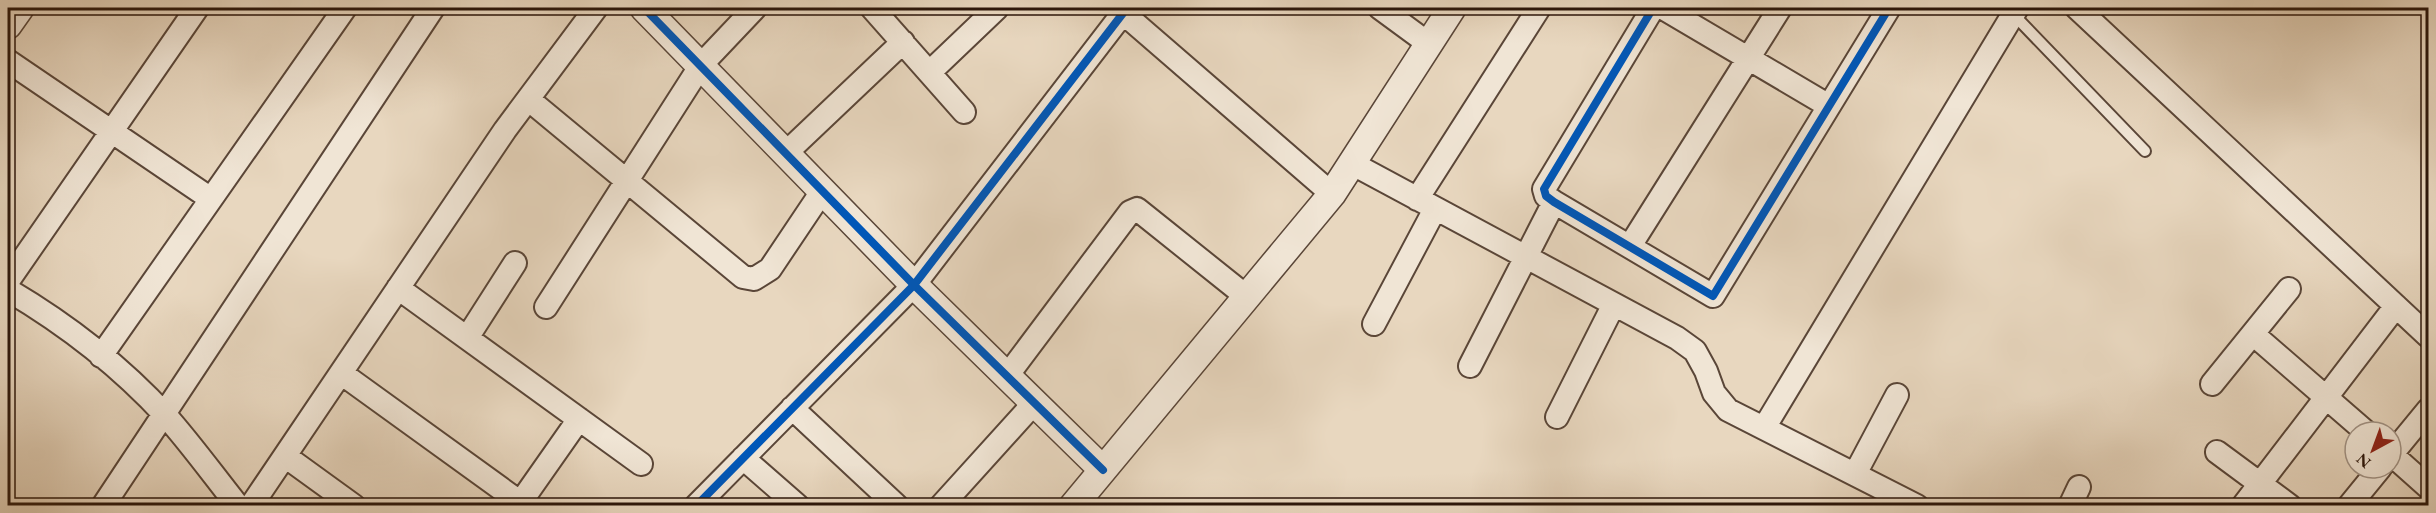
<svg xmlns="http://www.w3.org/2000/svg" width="2436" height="513" font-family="'EB Garamond',serif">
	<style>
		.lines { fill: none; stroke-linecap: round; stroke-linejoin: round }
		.service-casing { stroke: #5a4638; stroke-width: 14 }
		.minor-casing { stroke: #5a4638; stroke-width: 26 }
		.tertiary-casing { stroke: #5a4638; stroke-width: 30 }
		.service { stroke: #f0e5d5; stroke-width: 10 }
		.minor { stroke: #f0e5d5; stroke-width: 22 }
		.tertiary { stroke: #f0e5d5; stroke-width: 27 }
		.cycleway-casing { stroke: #f0e5d5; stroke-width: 11 }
		.cycleway { stroke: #0057b8; stroke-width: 8 }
	</style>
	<rect width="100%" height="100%" fill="#e8d7bf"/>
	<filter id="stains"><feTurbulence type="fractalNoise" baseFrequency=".00333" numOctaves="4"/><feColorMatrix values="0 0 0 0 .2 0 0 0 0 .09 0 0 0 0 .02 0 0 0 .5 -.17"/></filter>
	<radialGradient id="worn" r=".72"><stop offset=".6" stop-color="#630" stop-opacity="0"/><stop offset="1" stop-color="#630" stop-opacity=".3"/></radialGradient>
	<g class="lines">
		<defs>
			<path id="service" d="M2013 14 2145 151"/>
			<path id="minor" d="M872 8 964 112
				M1380 8 1429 44
				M1653 8 1544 189 1546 196 1554 202 1713 296 1889 8
				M1663 8 1829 106
				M2077 8 2428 336
				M1123 13 1332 194
				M8 61 211 199
				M931 71 997 8
				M528 99 743 277 754 279 770 269 823 190
				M787 152 903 42
				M1353 164 1677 338 1695 351 1706 371 1714 393 1728 410 1917 506
				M1417 199 1539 8
				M1630 246 1780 8
				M8 281 197 8
				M398 288 641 464
				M8 290C64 323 121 367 166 416 191 444 214 476 238 506
				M546 307 701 65 755 8
				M1374 324 1435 209
				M2253 334 2366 432
				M467 338 515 263
				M101 356 345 8
				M1470 366 1554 202
				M341 373 525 506
				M1007 376 1130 212 1137 209 1247 297
				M2212 384 2289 289
				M792 408 897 506
				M1557 417 1614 304
				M1764 428 2017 8
				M2217 452 2290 506
				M2391 454 2428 487
				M2391 455 2428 410
				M285 456 354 506
				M743 458 798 506
				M1855 474 1897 395
				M103 506 433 8
				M251 506 505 130 596 8
				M518 506 579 419
				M696 506 914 285 1127 8
				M941 506 1035 402
				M2070 506 2079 487
				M2243 506 2396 306
				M2349 506 2380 468"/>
			<path id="tertiary" d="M644 8 914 285 1103 470
				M8 25 20 8
				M1073 506 1332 194 1452 8"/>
		</defs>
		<use href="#service" class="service-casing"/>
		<use href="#minor" class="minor-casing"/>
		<use href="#tertiary" class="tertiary-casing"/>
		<use href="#service" class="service"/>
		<use href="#minor" class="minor"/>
		<use href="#tertiary" class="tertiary"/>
		<defs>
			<path id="cycleway" d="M644 8 914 285 1103 470
				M1653 8 1544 189 1546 196 1554 202 1713 296 1889 8
				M696 506 914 285 1127 8"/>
		</defs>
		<use href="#cycleway" class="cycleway-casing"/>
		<use href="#cycleway" class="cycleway"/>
	</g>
	<rect width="2436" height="513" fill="none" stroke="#e8d7bf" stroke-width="30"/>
	<rect x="9" y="9" width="2418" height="495" fill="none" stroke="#2b160b" stroke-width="3"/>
	<rect x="15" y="15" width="2406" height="483" fill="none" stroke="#2b160b" stroke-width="1.5"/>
	<g transform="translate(2373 450) rotate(221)"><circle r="28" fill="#f0e5d5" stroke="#a19284" stroke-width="1.5"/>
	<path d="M0-4.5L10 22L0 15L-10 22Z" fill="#8f2418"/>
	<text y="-9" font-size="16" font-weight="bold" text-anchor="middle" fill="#2b160b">N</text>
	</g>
	<rect width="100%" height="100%" filter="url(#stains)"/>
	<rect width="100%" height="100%" fill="url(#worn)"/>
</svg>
